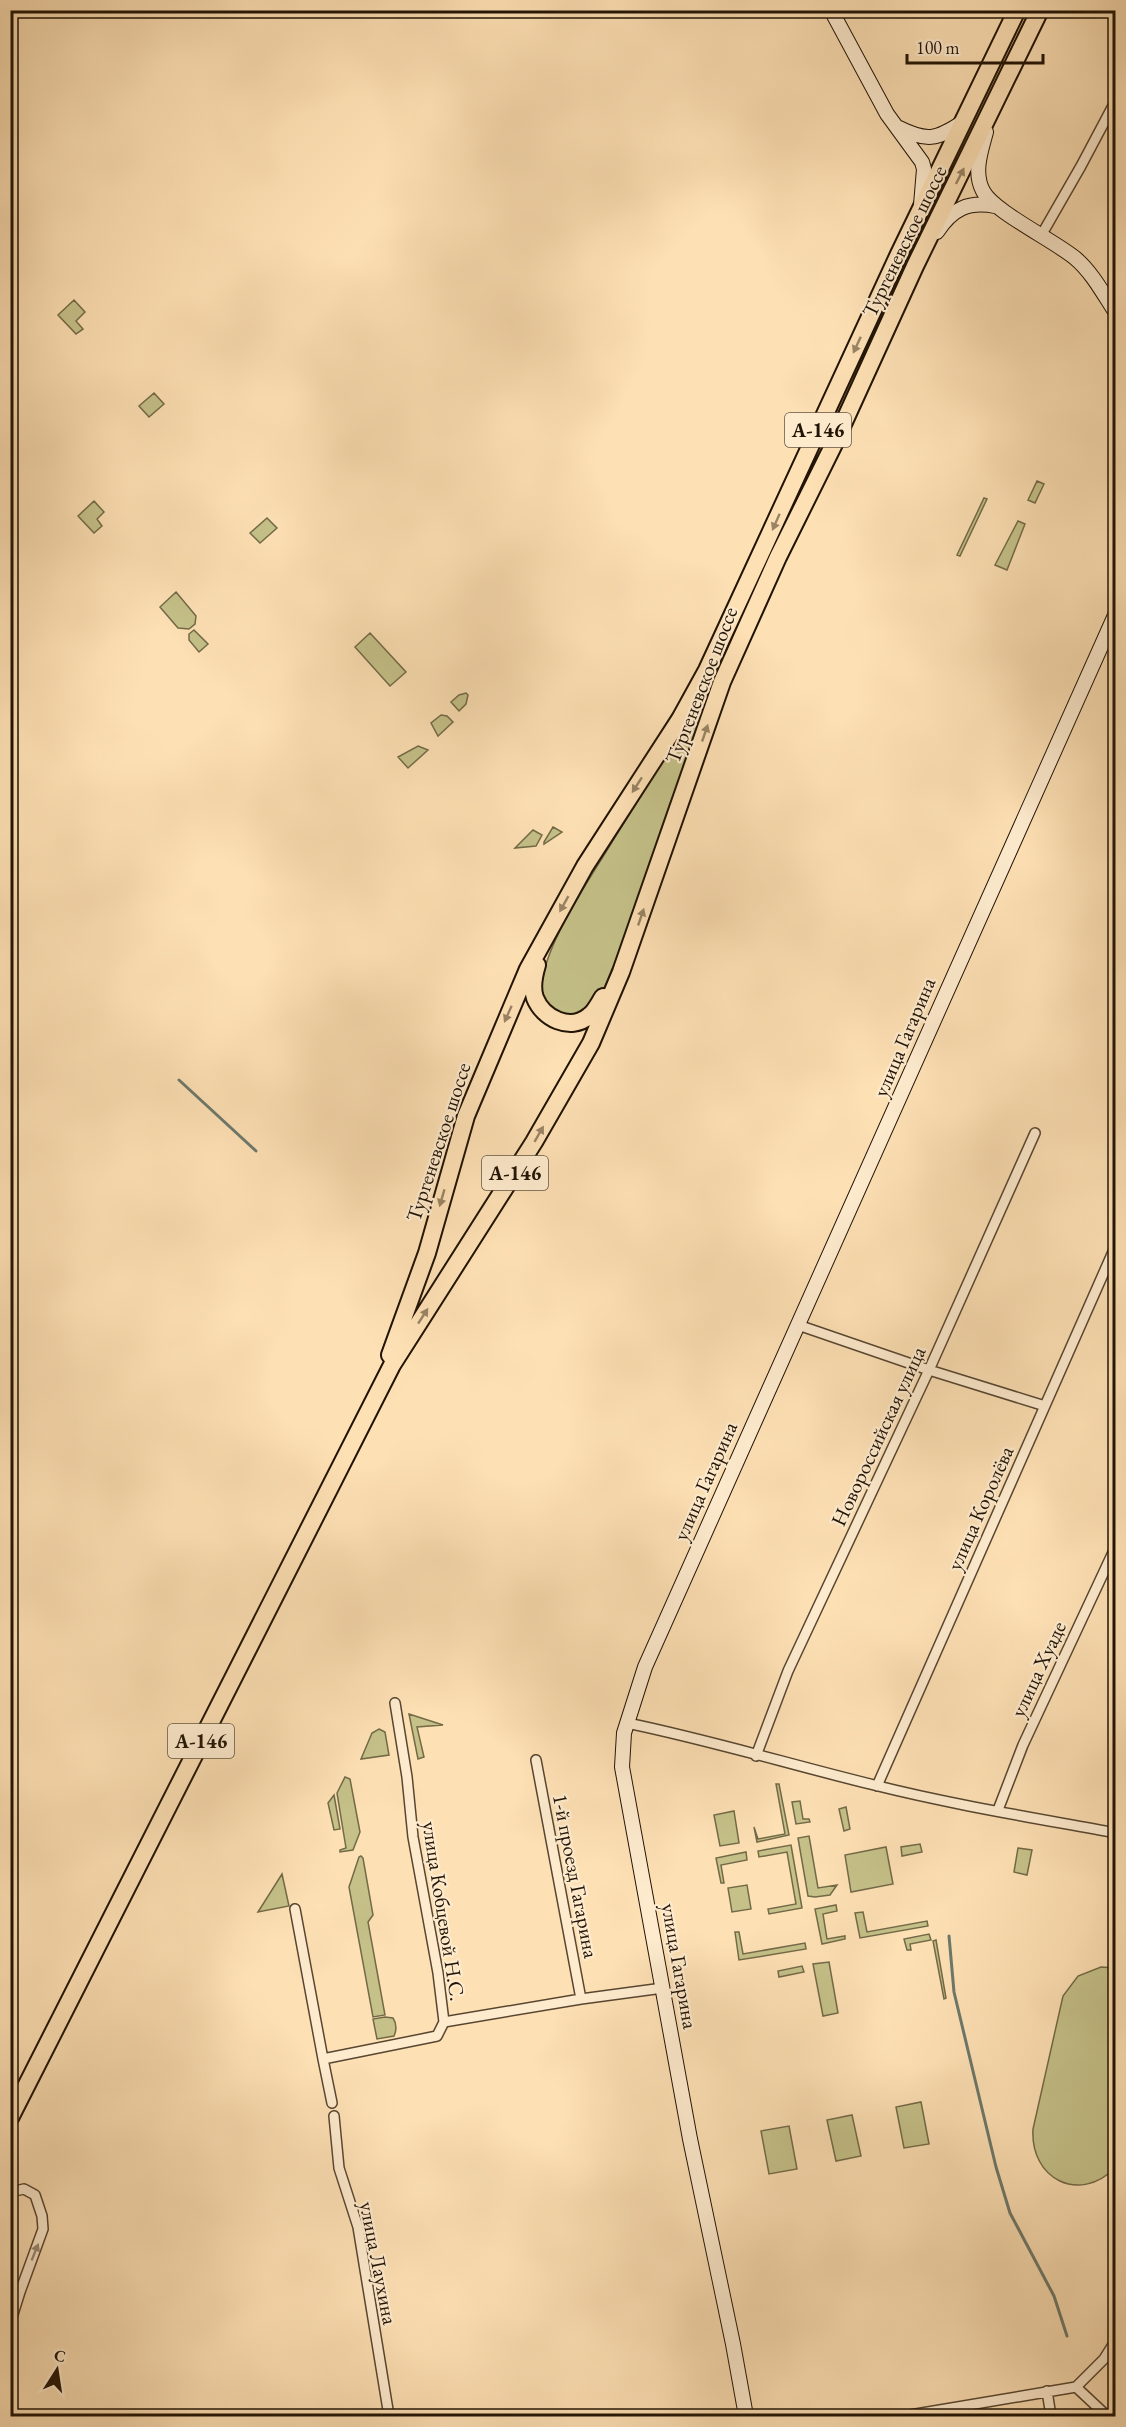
<svg xmlns="http://www.w3.org/2000/svg" width="1126" height="2427" font-family="'EB Garamond',serif">
	<style>
		.green { fill: #c5c189; stroke: #736a47; stroke-width: 1.5 }
		.lines { fill: none; stroke-linecap: round; stroke-linejoin: round }
		.stream { stroke: #6d796c; stroke-width: 3 }
		.street-casing { stroke: #584631; stroke-width: 12 }
		.secondary-casing { stroke: #211305; stroke-width: 16 }
		.highway-casing { stroke: #211305; stroke-width: 20 }
		.street { stroke: #feebce; stroke-width: 9 }
		.secondary { stroke: #feebce; stroke-width: 14 }
		.highway { stroke: #fde0b4; stroke-width: 16 }
		.oneway { fill: #9a8465 }
		.oneway2 { fill: #9b8a74 }
		.labels { text-anchor: middle; dominant-baseline: central; stroke-width: 4.5; stroke-linejoin: round; paint-order: stroke }
		.shield { fill: #feebce; stroke: #635441; stroke-width: 1.5 }
		.shield-label { font-size: 20px; font-weight: bold; fill: #211305 }
		.street-label { font-size: 21px; fill: #211305; stroke: #feebce }
	</style>
	<rect width="100%" height="100%" fill="#fde0b4"/>
	<filter id="stains"><feTurbulence type="fractalNoise" baseFrequency=".00333" numOctaves="4"/><feColorMatrix values="0 0 0 0 .2 0 0 0 0 .09 0 0 0 0 .02 0 0 0 .5 -.17"/></filter>
	<radialGradient id="worn" r=".72"><stop offset=".6" stop-color="#630" stop-opacity="0"/><stop offset="1" stop-color="#630" stop-opacity=".3"/></radialGradient>
	<path class="green" d="M74 300 85 312 76 321 83 329 76 334 58 315Z
		M154 393 164 404 149 417 139 406Z
		M1037 481 1044 484 1035 503 1028 500Z
		M984 498 987 499 960 556 957 555Z
		M94 501 104 512 97 519 102 526 94 533 78 516Z
		M267 518 277 528 260 543 250 533Z
		M1018 521 1025 524 1007 570 995 565Z
		M176 592 196 616 195 624 189 629 178 628 160 607Z
		M194 630 208 644 199 652 189 640V634Z
		M370 633 406 672 390 686 355 647Z
		M717 674 633 916 605 987 584 1012 572 1019 557 1017 539 995C545 942 585 887 612 842 647 786 681 730 717 674Z
		M466 693 468 695 466 704 459 711 451 702 459 695Z
		M441 715 447 716 453 722 438 736 431 723Z
		M418 746 428 750 408 768 398 757Z
		M553 827 562 832 544 844V842Z
		M533 830 542 835 536 846 515 848Z
		M409 1714 443 1725 417 1727 424 1757 418 1759Z
		M379 1729 385 1732 389 1755 361 1759 372 1733Z
		M345 1777 350 1779 360 1832 353 1850 340 1852V1850L346 1848 337 1793Z
		M776 1784H779L789 1835 757 1842 754 1827 758 1839 785 1834Z
		M334 1795 340 1829 334 1830 328 1803Z
		M800 1801 803 1819H809L810 1822 796 1824 792 1802Z
		M846 1807 850 1829 844 1831 839 1809Z
		M734 1811 739 1843 720 1846 714 1815Z
		M809 1836 818 1888 837 1885 830 1895 815 1897 808 1896 798 1838Z
		M920 1844 922 1852 902 1856 901 1847Z
		M791 1845 802 1908 769 1914 768 1909 796 1904 787 1852 759 1857 758 1851Z
		M886 1847 893 1884 851 1892 845 1855Z
		M1018 1848 1032 1850 1027 1875 1014 1872Z
		M746 1852 747 1860 721 1865 724 1883H721L716 1858Z
		M361 1856 363 1858 373 1915 368 1922 385 2015 373 2017 349 1887 359 1857Z
		M282 1874 289 1906 258 1912Z
		M747 1885 751 1909 732 1912 728 1888Z
		M836 1905 837 1911 823 1914 827 1939 845 1936V1939L822 1944 815 1909Z
		M863 1912 867 1932 927 1921 928 1926 860 1938 855 1913Z
		M735 1932H739L743 1954 805 1943 806 1949 739 1960Z
		M929 1934 931 1940 910 1944 911 1950H907L904 1939Z
		M936 1940 946 1998 944 1999 933 1941Z
		M829 1962 838 2013 823 2016 813 1964Z
		M802 1966 804 1972 779 1977 778 1971Z
		M1101 1967 1115 1968V2168C1079 2204 1030 2179 1033 2129L1063 1996 1078 1976Z
		M385 2017 393 2018C397 2024 397 2029 394 2036L377 2039 373 2019Z
		M921 2102 929 2144 904 2148 896 2107Z
		M852 2115 861 2156 836 2161 827 2120Z
		M789 2126 797 2169 769 2174 761 2131Z"/>
	<g class="lines">
		<path class="stream" d="M179 1080 256 1151
			M949 1936 954 1992 996 2167 1010 2213 1054 2296 1067 2336"/>
		<defs>
			<path id="street" d="M1042 234 1081 166 1116 100
				M798 1325 929 1370 1045 1406
				M627 1723C710 1740 792 1765 874 1785 954 1805 1035 1818 1116 1833
				M756 1756 788 1671 929 1370 1035 1133
				M536 1760 581 1999
				M877 1786 1116 1245
				M998 1810 1023 1745 1116 1546
				M295 1909 323 2059 437 2036 444 2022 438 1973 413 1837 407 1777 395 1703
				M444 2022 581 1999 663 1988
				M323 2059 332 2103
				M334 2116 339 2168 358 2227 389 2416
				M10 2192 24 2189 35 2195 42 2216 43 2229 20 2292 10 2324
				M10 2290 15 2305
				M1076 2387 1104 2359 1116 2340
				M1076 2387 1107 2416
				M1047 2391 1051 2416
				M904 2416 1076 2387"/>
			<path id="secondary" d="M831 10 887 114 922 162 924 169 921 205
				M897 127C927 142 936 140 963 122
				M986 132C981 151 973 172 983 191 993 211 1053 240 1075 258 1092 272 1104 295 1116 313
				M937 232C952 209 968 201 995 206
				M746 2416 733 2344 690 2139 622 1767 624 1733 645 1667C802 1316 960 965 1116 613"/>
			<path id="highway" d="M537 965C534 975 531 987 535 998 543 1018 570 1032 589 1016 595 1012 599 1003 603 997
				M390 1355 427 1253 466 1116 528 969 585 866 680 719 707 670 899 254 1017 10
				M10 2118 392 1365 534 1142 591 1043 621 972 722 682 778 557 833 446 915 266 1040 10"/>
		</defs>
		<use href="#street" class="street-casing"/>
		<use href="#secondary" class="secondary-casing"/>
		<use href="#highway" class="highway-casing"/>
		<use href="#street" class="street"/>
		<use href="#secondary" class="secondary"/>
		<use href="#highway" class="highway"/>
	</g>
	<defs><path id="oneway-solid" d="M-6-.8H1V-3.2L6.5 0L1 3.2V.8H-6Z" transform="scale(1.5)"/></defs>
	<g class="oneway">
		<use href="#oneway-solid" transform="translate(960 176) rotate(-63)"/>
		<use href="#oneway-solid" transform="translate(857 345) rotate(115)"/>
		<use href="#oneway-solid" transform="translate(776 522) rotate(114)"/>
		<use href="#oneway-solid" transform="translate(705 733) rotate(-71)"/>
		<use href="#oneway-solid" transform="translate(637 785) rotate(123)"/>
		<use href="#oneway-solid" transform="translate(564 904) rotate(119)"/>
		<use href="#oneway-solid" transform="translate(641 917) rotate(-71)"/>
		<use href="#oneway-solid" transform="translate(508 1014) rotate(114)"/>
		<use href="#oneway-solid" transform="translate(539 1134) rotate(-60)"/>
		<use href="#oneway-solid" transform="translate(442 1198) rotate(106)"/>
		<use href="#oneway-solid" transform="translate(423 1316) rotate(-57)"/>
	</g>
	<use class="oneway2" href="#oneway-solid" transform="translate(35 2252) rotate(-68)"/>
	<g class="labels">
		<g class="shield">
			<rect x="785" y="413" width="66" height="34" rx="4.5"/>
			<rect x="482" y="1156" width="66" height="34" rx="4.5"/>
			<rect x="168" y="1724" width="66" height="34" rx="4.5"/>
		</g>
		<g class="shield-label">
			<text x="818" y="430">А-146</text>
			<text x="515" y="1173">А-146</text>
			<text x="201" y="1741">А-146</text>
		</g>
		<g class="street-label">
			<text transform="translate(904 241) rotate(-64)">Тургеневское шоссе</text>
			<text transform="translate(701 685) rotate(-69)">Тургеневское шоссе</text>
			<text transform="translate(904 1037) rotate(-67)">улица Гагарина</text>
			<text transform="translate(438 1142) rotate(-72)">Тургеневское шоссе</text>
			<text transform="translate(878 1436) rotate(-65)">Новороссийская улица</text>
			<text transform="translate(705 1481) rotate(-66)">улица Гагарина</text>
			<text transform="translate(980 1508) rotate(-66)">улица Королёва</text>
			<text transform="translate(1038 1669) rotate(-65)">улица Хуаде</text>
			<text transform="translate(576 1876) rotate(79)">1-й проезд Гагарина</text>
			<text transform="translate(444 1911) rotate(81)">улица Кобцевой Н.С.</text>
			<text transform="translate(680 1966) rotate(80)">улица Гагарина</text>
			<text transform="translate(379 2263) rotate(79)">улица Лаухина</text>
		</g>
	</g>
	<rect width="1126" height="2427" fill="none" stroke="#fde0b4" stroke-width="36"/>
	<rect x="12" y="12" width="1102" height="2403" fill="none" stroke="#211305" stroke-width="3"/>
	<rect x="18" y="18" width="1090" height="2391" fill="none" stroke="#211305" stroke-width="1.5"/>
	<g transform="translate(57 2370) rotate(12)" stroke="#feebce" stroke-width="4.5" paint-order="stroke">
	<path d="M0-4.5L10 22L0 15L-10 22Z" fill="#211305"/>
	<text y="-9" font-size="16" font-weight="bold" text-anchor="middle" fill="#211305">С</text>
	</g>
	<path d="M907 54v9h136v-9" fill="none" stroke="#211305" stroke-width="3"/>
	<text x="916" y="54" font-size="18" fill="#211305" stroke="#feebce" stroke-width="4.5" paint-order="stroke">100 m</text>
	<rect width="100%" height="100%" filter="url(#stains)"/>
	<rect width="100%" height="100%" fill="url(#worn)"/>
</svg>
